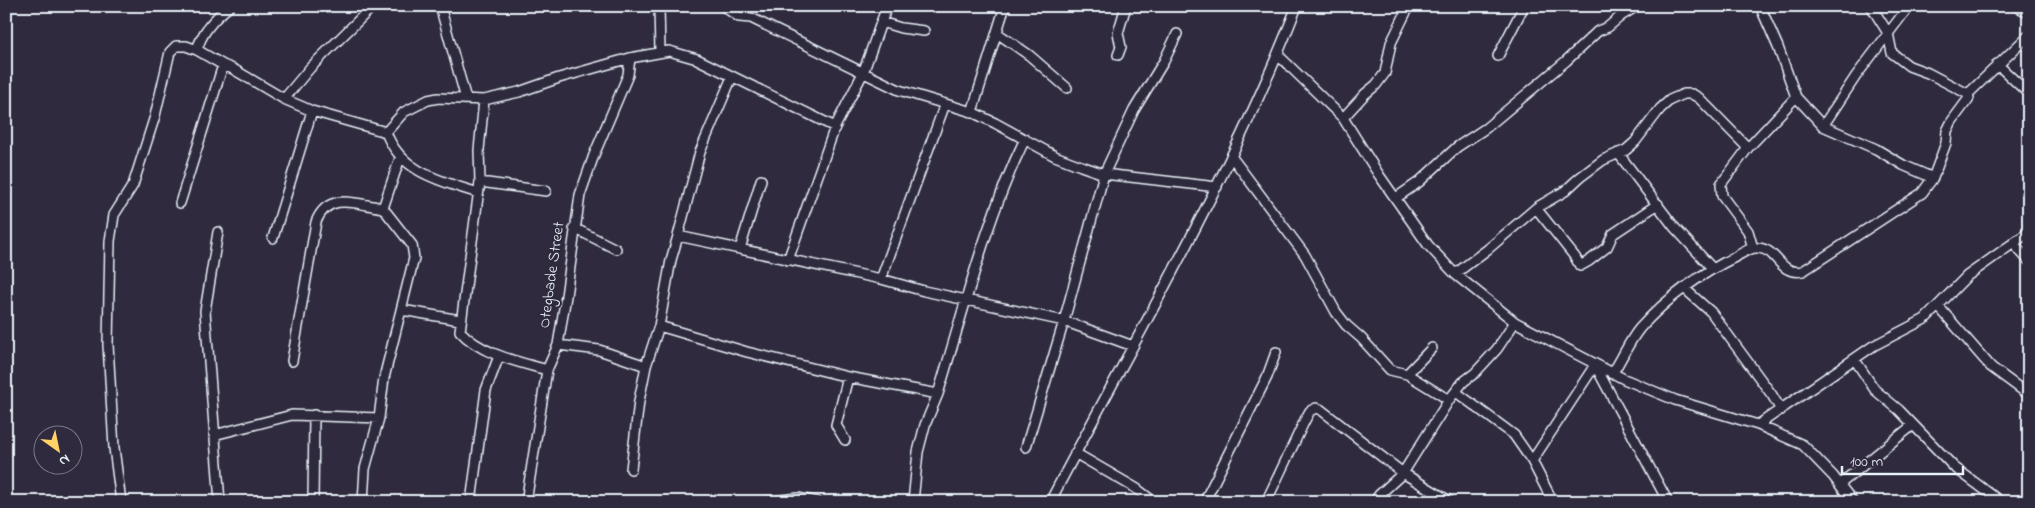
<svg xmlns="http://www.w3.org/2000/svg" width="2035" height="508" font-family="'Indie Flower',sans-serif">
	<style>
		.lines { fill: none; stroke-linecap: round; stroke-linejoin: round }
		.minor-casing { stroke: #e8f1f8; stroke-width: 12 }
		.minor { stroke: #2f2a3d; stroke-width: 9 }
		.labels { text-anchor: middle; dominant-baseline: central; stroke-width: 4; stroke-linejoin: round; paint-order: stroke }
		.street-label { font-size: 16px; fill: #e8f1f8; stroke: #2f2a3d }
	</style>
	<rect width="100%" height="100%" fill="#2f2a3d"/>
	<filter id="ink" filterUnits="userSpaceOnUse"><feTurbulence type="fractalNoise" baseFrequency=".02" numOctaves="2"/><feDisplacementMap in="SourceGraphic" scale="10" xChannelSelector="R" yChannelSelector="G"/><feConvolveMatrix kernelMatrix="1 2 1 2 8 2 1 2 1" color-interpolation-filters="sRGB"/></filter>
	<g filter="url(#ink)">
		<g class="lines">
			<defs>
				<path id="minor" d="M230 6C214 18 202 31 197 50L223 65 233 69 284 99 312 111 386 132 404 112 428 100 438 98 484 100 519 92 559 78 630 58 669 51 697 59 835 127
					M440 6 466 99
					M659 6 660 52
					M723 6 739 17 751 18 899 90 972 112 995 123 1055 156 1081 166 1104 174 1217 187
					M1760 6 1778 47 1796 97 1823 126 1876 149 1903 165 1933 178
					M1871 6 1888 33 1892 53 1909 66 1928 73 1968 94
					M2016 6 2029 13
					M881 22 901 28 924 31
					M997 33 1029 55 1067 88
					M1118 55 1121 47 1118 33 1126 6
					M1278 55 1343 118 1379 175 1428 245 1455 274 1515 322 1624 379 1675 400 1758 425 1803 445 1833 476 1853 502
					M1498 56 1524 6
					M1997 64 2029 94
					M284 99 310 68 373 6
					M484 100 479 150 480 182 460 331C480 354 519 362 547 370
					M972 112 1005 6
					M1343 118 1365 94 1376 85 1385 73 1391 43 1409 6
					M1823 126 1856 76 1909 6
					M386 132C400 172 441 181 478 193
					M1618 153 1675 228 1712 268
					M1231 156 1305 255 1336 312 1346 325 1361 338 1390 370 1407 374 1449 400
					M480 182 546 191
					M1396 198 1419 182 1457 147 1486 128 1566 61 1598 31 1608 27 1621 16 1637 6
					M180 203 223 65
					M383 208 400 158
					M1536 208 1575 257 1580 266 1589 261 1607 247 1613 234 1658 204
					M574 228 616 249
					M218 232 205 311 220 502
					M678 236 700 152 732 77
					M273 238 312 111
					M2013 243 2029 261
					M1753 248 1748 231 1722 196 1721 184 1748 148 1796 97
					M740 249 761 180
					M788 260 835 127 863 73 887 6
					M1455 274 1488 249 1536 208 1565 191 1579 178 1603 160 1626 150 1635 142 1660 109 1670 100 1684 94H1692L1699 98 1748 148
					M881 279 945 104
					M1685 289 1711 312 1772 395 1781 410
					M1938 306 1991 367 2029 395
					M402 310 460 320
					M659 326 747 352 848 377 938 394C964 310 986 218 1025 139
					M558 345 599 350 646 366
					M1855 360 1875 390 1899 410 1954 467 2001 502
					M292 361 316 222C328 191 357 204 383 208L412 245 414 258 384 378 379 418 365 469 363 502
					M1407 374 1432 348
					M1612 374C1622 359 1629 341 1640 328 1667 298 1702 273 1737 256 1744 252 1751 247 1758 248 1778 249 1779 276 1803 271L1922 193 1933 178 1946 143 1947 131 1952 121 1969 98 1968 94 2029 35
					M1456 392 1514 435 1532 461 1553 502
					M1758 425 1873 346 1925 319 1967 276 2029 232
					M214 435 292 415 379 418
					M845 440 836 425 848 377
					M1026 447 1064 321 1104 174 1134 110 1164 61 1177 34
					M1075 453 1137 489 1154 502
					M1532 461 1595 365 1668 502
					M631 469 639 401 646 366 659 326 671 260 678 236 881 279 924 291 1064 321 1133 346
					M1840 484 1913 425
					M121 502 114 448 108 345 110 241 114 215 133 185 155 116 170 52 176 46H186L197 50
					M313 502 314 415
					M471 502 486 390 499 356
					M526 502 547 370 558 345 566 296 580 195 594 155 628 75 630 58
					M764 502 798 498 818 502
					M913 502 918 452 925 425 938 394
					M1050 502C1135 338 1230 179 1297 6
					M1204 502 1267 377 1276 352
					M1266 502 1305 420 1310 411 1316 408 1320 409 1403 473 1451 502
					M1374 502 1379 495 1403 473 1449 400 1463 382 1475 373 1497 349 1515 322"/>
			</defs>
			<use href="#minor" class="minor-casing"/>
			<use href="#minor" class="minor"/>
		</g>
	</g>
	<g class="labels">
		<g class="street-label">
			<text transform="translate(552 275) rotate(-82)">Otegbade Street</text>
		</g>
	</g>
	<rect width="2035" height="508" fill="none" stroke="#2f2a3d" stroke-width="25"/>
	<rect x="12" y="12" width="2010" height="483" fill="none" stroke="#e8f1f8" stroke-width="2" filter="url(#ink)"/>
	<g transform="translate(58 450) rotate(147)"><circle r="24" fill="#2f2a3d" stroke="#797a88"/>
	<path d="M0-4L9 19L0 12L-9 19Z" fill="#ffd166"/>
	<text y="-8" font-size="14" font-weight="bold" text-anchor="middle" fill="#e8f1f8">N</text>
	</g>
	<path d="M1842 466v8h121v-8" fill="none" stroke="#e8f1f8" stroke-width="2.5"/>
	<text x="1850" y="466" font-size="15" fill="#e8f1f8" stroke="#2f2a3d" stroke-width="4" paint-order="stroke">100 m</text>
</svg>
